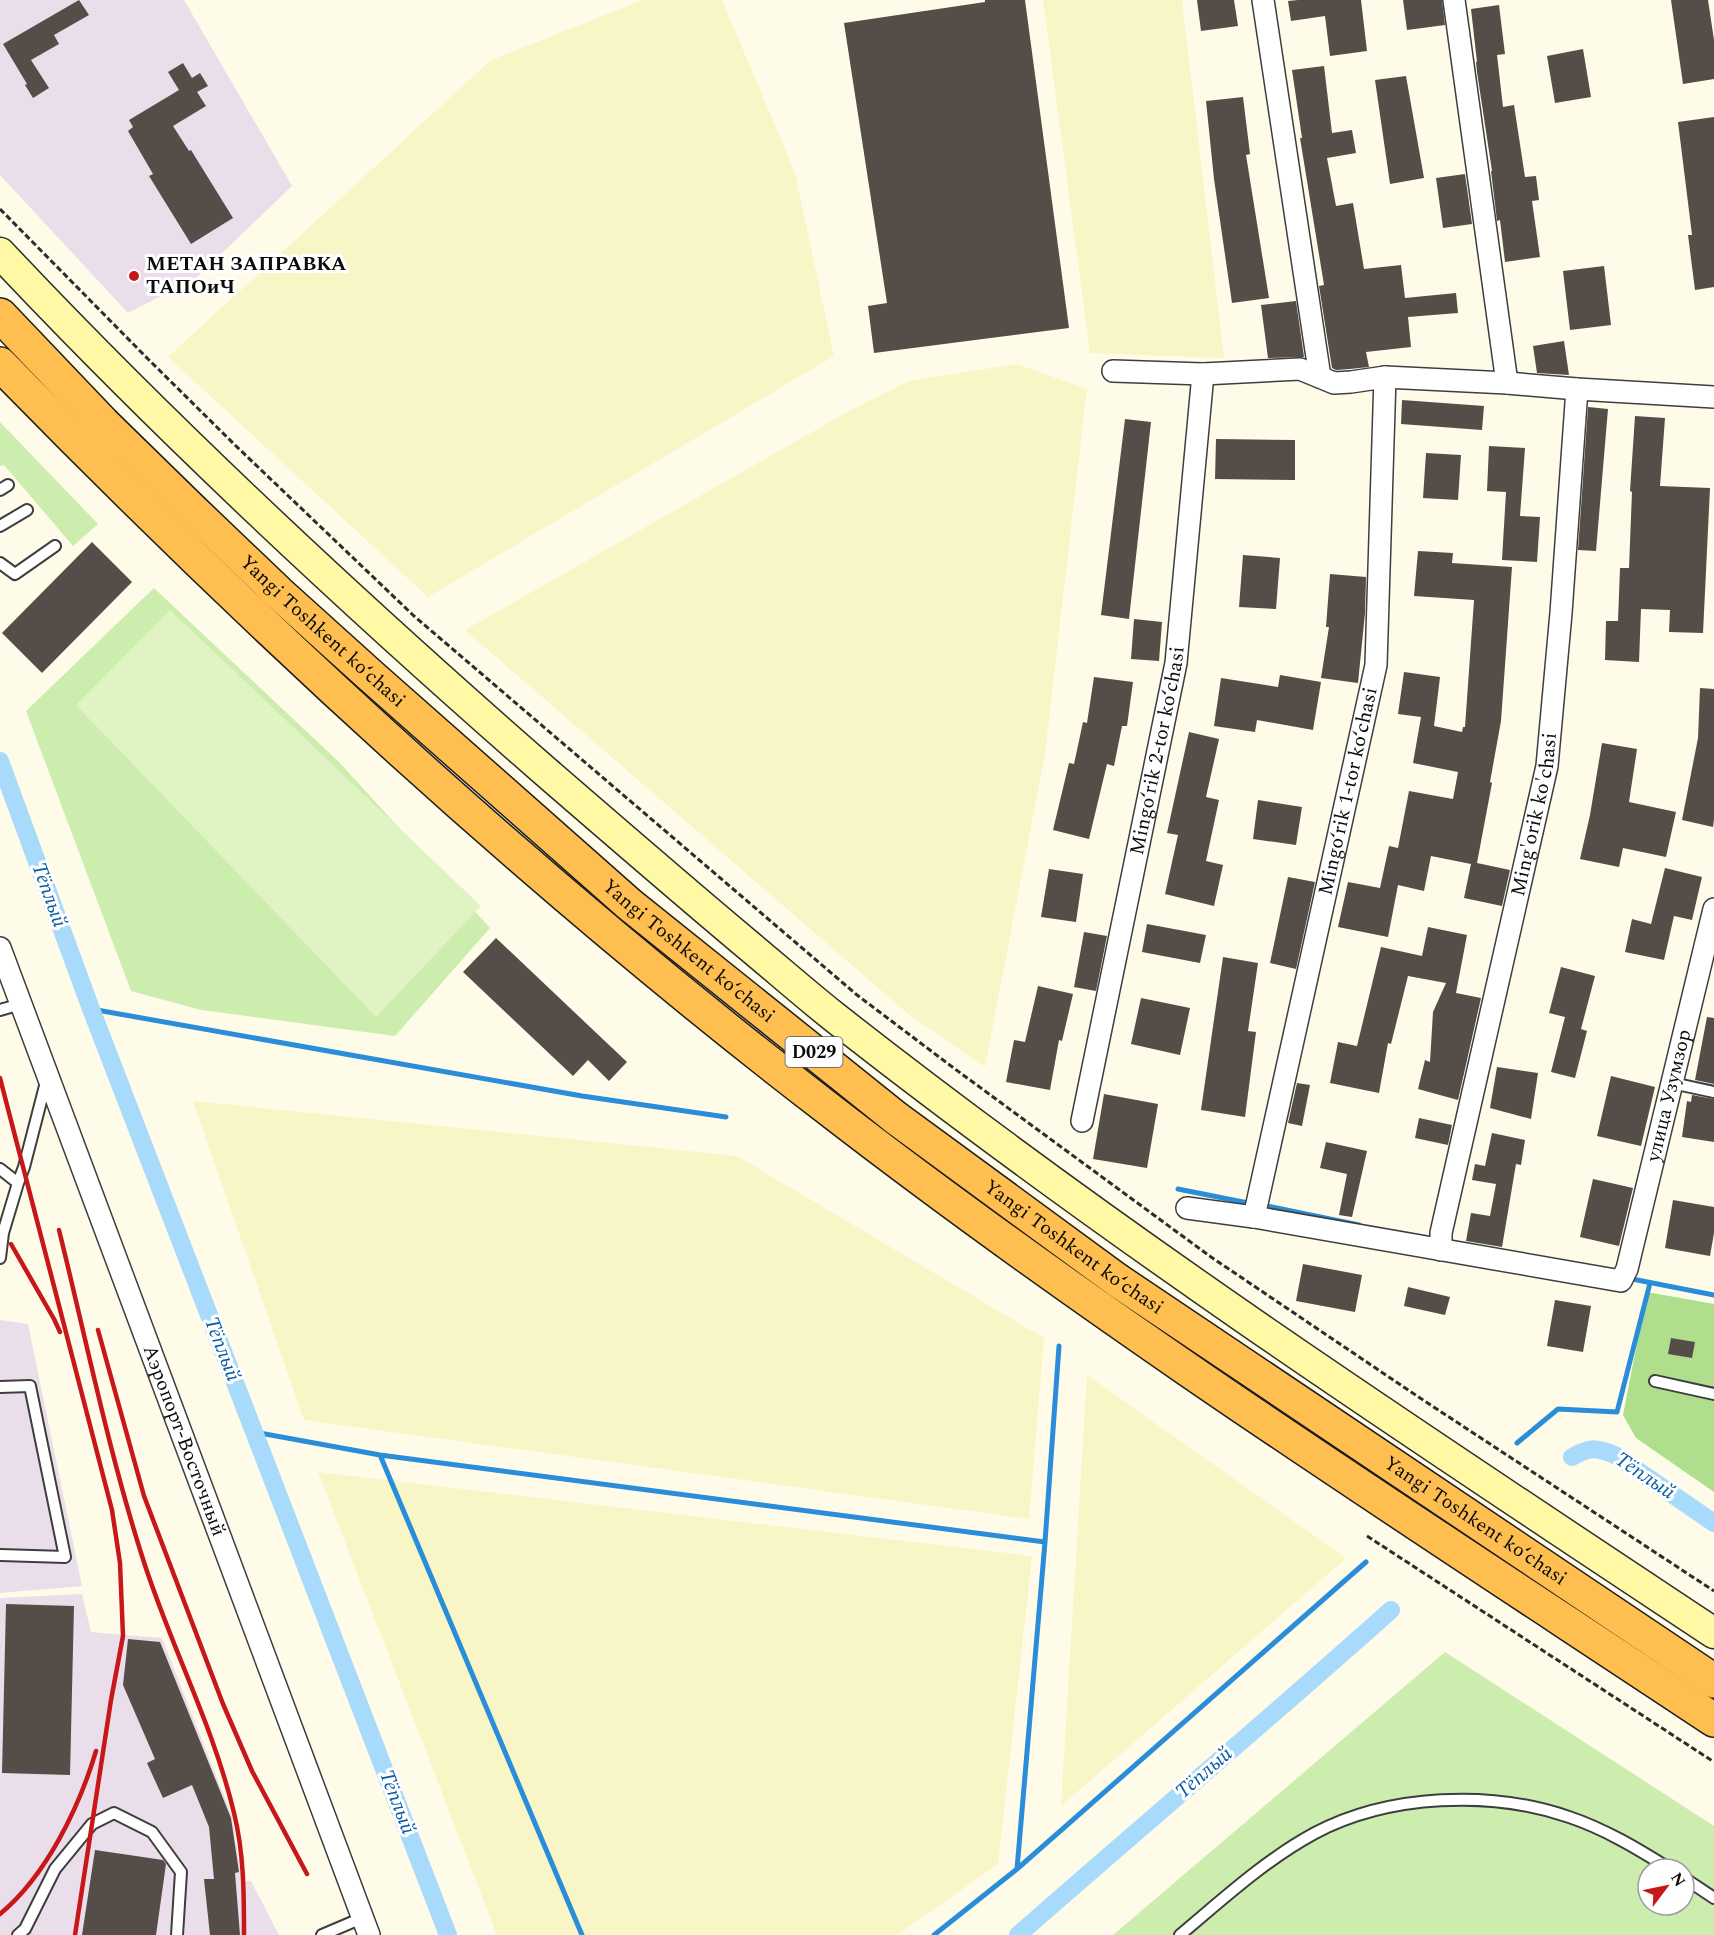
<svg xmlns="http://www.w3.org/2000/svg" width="1714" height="1935" font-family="Spectral,serif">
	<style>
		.industrial { fill: #eadeeb }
		.farmland { fill: #f8f5c7 }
		.green { fill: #cdedaf; fill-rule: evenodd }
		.forest { fill: #afdf8d }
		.pitch { fill: #e0f3c2 }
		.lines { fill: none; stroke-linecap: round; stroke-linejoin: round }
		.stream { stroke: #298dda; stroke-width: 5 }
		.canal { stroke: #a8dafc; stroke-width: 18 }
		.building { fill: #554d47 }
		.service-casing { stroke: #3e3e3e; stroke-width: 14 }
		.minor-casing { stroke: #3e3e3e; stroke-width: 24 }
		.secondary-casing { stroke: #2d2d2d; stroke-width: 33 }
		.trunk-casing { stroke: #1c1c1c; stroke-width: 36 }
		.path { stroke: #2d2d2d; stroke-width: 3; stroke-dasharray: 6 3; stroke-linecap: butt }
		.service { stroke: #fff; stroke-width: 10 }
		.minor { stroke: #fff; stroke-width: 21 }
		.secondary { stroke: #fff8a4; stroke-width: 30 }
		.trunk { stroke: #ffbf50; stroke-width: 33 }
		.rail { stroke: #c71719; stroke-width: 4.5 }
		.poi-dot { fill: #c71719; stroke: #fff; stroke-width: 2 }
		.labels { text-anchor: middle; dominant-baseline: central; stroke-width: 6; stroke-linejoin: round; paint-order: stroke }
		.shield { fill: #fff; stroke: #545454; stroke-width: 1.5 }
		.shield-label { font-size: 18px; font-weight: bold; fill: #0b0b0b }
		.poi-label { font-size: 20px; font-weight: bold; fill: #0b0b0b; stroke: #fff; text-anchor: start }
		.street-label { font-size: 20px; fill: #0b0b0b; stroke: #fff }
		.water-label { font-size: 21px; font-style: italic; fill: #0a5da7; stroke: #fff }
	</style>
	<rect width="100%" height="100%" fill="#fffbe9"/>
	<path class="industrial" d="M0 0H184L292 186 196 278 128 313 0 175Z
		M0 1320 28 1324 82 1586 0 1593Z
		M82 1594 91 1632 162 1638 232 1816 242 1881H251L279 1935H0V1598Z"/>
	<path class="farmland" d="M643 0H722L795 173 834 356 428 597 168 357 491 60Z
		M1043 0H1182L1224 358 1090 353Z
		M1017 364 1087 389 1045 754 985 1067 907 1013 465 630 851 410 909 381Z
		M193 1101 737 1156 1044 1338 1029 1519 304 1420Z
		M1087 1375 1346 1558 1061 1806Z
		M318 1472 1032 1556 998 1864 897 1935H497Z"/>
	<path class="green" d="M0 422 98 524 73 546 4 465 0 466Z
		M154 588 339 762 490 928 395 1036 201 1010 131 991 26 711Z
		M1445 1652 1714 1826V1935H1113ZM1648 1869H1684V1905H1648Z"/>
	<path class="forest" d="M1647 1292 1714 1304V1492L1636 1438 1623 1415Z"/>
	<path class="pitch" d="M170 610 481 906 376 1017 76 705Z"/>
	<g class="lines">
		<path class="stream" d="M91 1009 582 1096 726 1117
			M1178 1189 1253 1204
			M1262 1205 1359 1225
			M1627 1278 1714 1295
			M254 1432 380 1455 1045 1542
			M1517 1443 1558 1409 1617 1412 1650 1283
			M380 1455 582 1935
			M1017 1869 1045 1542 1059 1346
			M934 1935 1017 1869 1366 1562"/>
		<path class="canal" d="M0 761 91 1009 448 1935
			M1572 1457C1590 1447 1595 1447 1615 1455L1714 1523
			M1018 1935C1142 1826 1268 1720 1391 1610"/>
	</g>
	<path class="building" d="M79 0 89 15 54 35 59 44 31 60 49 88 33 98 25 85 27 84 3 44Z
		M985 0H1025L1069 328 874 353 868 306 887 303 844 23 985 2Z
		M1197 0H1234L1238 26 1201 31Z
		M1298 0H1361L1367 51 1330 56 1325 16 1291 21 1288 1Z
		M1403 0H1442L1445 25 1407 30Z
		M1671 0H1708L1714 40V79L1683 84Z
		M1499 5 1505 54 1497 55 1503 107 1514 105 1525 177 1536 176 1539 200 1532 201 1540 257 1505 262 1500 220 1497 221 1491 171H1492L1477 72 1476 62H1477L1471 9Z
		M1583 49 1591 97 1555 103 1547 56Z
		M183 63 192 78 200 73 208 86 197 92 206 106 173 126 189 151 191 150 233 218 191 244 149 176 153 174 128 131 133 127 129 120 179 90 168 72Z
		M1324 66 1332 133 1352 130 1356 153 1327 158 1336 206 1353 203 1364 269 1401 265 1405 298 1456 293 1458 313 1408 317 1411 347 1366 352 1369 367 1350 369 1336 370 1332 368 1319 286 1324 285 1300 138H1302L1292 70Z
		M1406 76 1424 178 1390 184 1375 80Z
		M1243 97 1250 154 1246 155 1269 298 1232 303 1214 179 1206 101Z
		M1714 117V287L1695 290 1688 235H1692L1678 122Z
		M1465 174 1472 224 1443 228 1436 178Z
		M1604 266 1611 325 1570 330 1563 271Z
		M1296 301 1304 357 1268 358 1261 305Z
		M1564 341 1569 375 1537 373 1533 346Z
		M1402 400 1484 406 1482 430 1401 424Z
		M1588 407 1608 409 1596 551 1578 550Z
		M1635 416 1665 418 1660 486 1710 488 1703 633 1669 632 1670 610 1641 609 1639 662 1605 660 1606 621H1618L1620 568H1629L1632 492 1630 491Z
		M1125 419 1151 422 1129 619 1101 615Z
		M1216 439 1295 440V480L1215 479Z
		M1489 446 1525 448 1520 516 1540 517 1537 562 1502 560 1506 492 1487 491Z
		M1426 453 1461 455 1458 500 1423 498Z
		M92 542 132 582 42 673 2 633Z
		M1418 551 1453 553 1452 563 1512 567 1501 721 1490 782 1492 783 1477 863 1510 870 1502 906 1464 898 1471 864 1431 856 1424 891 1398 885 1388 937 1338 927 1348 882 1380 888 1389 846 1398 848 1409 791 1453 799 1458 772 1413 763 1421 717 1398 714 1404 672 1440 677 1434 726 1462 732 1463 727H1465L1474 600 1414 596Z
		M1243 555 1280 558 1276 609 1239 607Z
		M1330 574 1366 577 1365 613 1358 683 1321 678 1329 627H1326Z
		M1134 619 1162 622 1159 661 1131 659Z
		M1280 675 1321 682 1313 730 1257 720 1255 732 1214 726 1221 678 1278 687Z
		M1094 677 1133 682 1127 726H1122L1114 766 1107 764 1089 839 1053 830 1069 763 1074 764 1083 722 1087 723Z
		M1700 688 1714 689V819L1713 827 1682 820 1698 738Z
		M1189 732 1219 739 1206 797 1219 800 1206 861 1223 865 1214 906 1165 894 1178 835 1167 833Z
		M1602 743 1637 749 1629 802 1676 812 1666 857 1623 848 1619 867 1580 859 1590 815Z
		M1258 800 1302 807 1296 845 1253 839Z
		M1665 868 1702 877 1692 920 1674 916 1664 960 1625 952 1632 919 1651 924Z
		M1049 869 1083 874 1076 922 1041 917Z
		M1288 877 1315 882 1296 969 1270 963Z
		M1147 924 1206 935 1200 963 1142 952Z
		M1428 927 1467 935 1456 993 1481 998 1458 1100 1418 1089 1425 1060 1430 1062 1433 1012 1446 983 1408 976 1391 1044 1388 1043 1379 1093 1330 1083 1338 1042 1357 1046 1381 947 1422 956Z
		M1084 932 1107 936 1096 991 1074 987Z
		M496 938 627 1062 609 1081 588 1060 573 1076 463 972Z
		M1223 957 1258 963 1248 1031 1256 1032 1245 1117 1201 1110Z
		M1561 967 1595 976 1581 1029 1587 1031 1575 1078 1551 1072 1565 1017 1549 1013Z
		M1038 986 1073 994 1062 1041 1059 1040 1050 1090 1006 1082 1014 1040 1025 1042Z
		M1141 998 1190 1008 1180 1055 1131 1044Z
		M1707 1017 1714 1018V1084L1695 1080Z
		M1497 1067 1538 1073 1531 1119 1490 1108Z
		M1611 1076 1655 1087 1641 1146 1597 1136Z
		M1297 1083 1310 1085 1302 1126 1288 1123Z
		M1104 1094 1158 1104 1147 1168 1093 1159Z
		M1692 1095 1714 1099V1142L1682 1137 1687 1101 1691 1102Z
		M1419 1118 1452 1125 1448 1145 1415 1138Z
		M1492 1133 1525 1140 1521 1165 1516 1164 1502 1247 1466 1241 1471 1213 1490 1216 1496 1184 1472 1180 1475 1164 1485 1166Z
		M1326 1142 1367 1151 1352 1217 1339 1215 1347 1174 1320 1168Z
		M1593 1179 1633 1188 1619 1246 1580 1237Z
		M1673 1200 1714 1207V1233L1710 1256 1665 1248Z
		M1303 1264 1362 1275 1355 1312 1296 1301Z
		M1408 1287 1450 1297 1445 1315 1404 1306Z
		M1555 1300 1591 1306 1583 1352 1547 1346Z
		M1671 1338 1695 1342 1692 1358 1668 1354Z
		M6 1604 74 1606 70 1775 2 1773Z
		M128 1639 160 1642 231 1818 239 1872 235 1873 240 1935H210L204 1879H214L209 1827 192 1785 163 1798 147 1763 155 1759 123 1685Z
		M95 1850 163 1860 166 1864 156 1935H82Z"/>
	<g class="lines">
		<defs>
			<path id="service" d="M0 490 8 485
				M0 526 27 510
				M0 563 15 574 55 546
				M0 1010 21 1004
				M1672 1083 1714 1092
				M0 1169 18 1183 3 1233 0 1258
				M18 1183 24 1167 46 1082
				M1655 1381 1714 1394
				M0 1387 30 1386 65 1557 0 1555
				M1684 1878 1714 1898
				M18 1935 25 1929 55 1869 92 1824 114 1813 152 1832 181 1872 177 1935
				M322 1935 362 1918
				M1180 1935C1223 1899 1265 1860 1315 1833 1389 1794 1491 1790 1569 1817 1605 1829 1638 1849 1670 1869"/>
			<g id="minor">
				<path d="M1263 0 1320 377"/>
				<path d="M1454 0 1507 383"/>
				<path d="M1113 371 1203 374 1300 369 1334 383 1351 382 1385 377 1507 383 1577 389 1714 397"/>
				<path id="s1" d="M0 948 369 1935"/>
				<path id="s2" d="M1082 1121 1176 663 1203 374"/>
				<path id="s3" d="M1187 1208 1254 1217 1621 1281 1627 1269 1714 909"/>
				<path id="s4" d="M1254 1217 1376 665 1385 377"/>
				<path id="s5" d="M1441 1250V1233L1547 766 1561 613 1577 389"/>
			</g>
			<path id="secondary" d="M0 253C172 436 357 607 546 772 613 830 680 888 748 945 777 969 804 993 833 1016 1115 1238 1415 1435 1714 1633"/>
			<g id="trunk">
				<path id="s6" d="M0 315 103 423 190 508 279 593 371 676 629 904 896 1118 1117 1280 1714 1681"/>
				<path d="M0 364C259 629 532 881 826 1107 1110 1327 1414 1521 1714 1720"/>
			</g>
		</defs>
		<use href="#service" class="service-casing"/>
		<use href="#minor" class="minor-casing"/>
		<use href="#secondary" class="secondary-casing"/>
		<use href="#trunk" class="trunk-casing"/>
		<path class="path" d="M0 209 148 359 236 446 414 616 857 995 955 1069 1211 1257 1420 1398 1714 1591
			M1367 1536 1714 1762"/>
		<use href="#service" class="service"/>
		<use href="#minor" class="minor"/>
		<use href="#secondary" class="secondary"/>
		<use href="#trunk" class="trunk"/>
		<path class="rail" d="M0 1078 112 1510 120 1563 123 1636 111 1700 75 1935
			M59 1230C86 1339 108 1449 142 1556 169 1643 213 1724 234 1813 244 1853 244 1894 244 1935
			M11 1244 54 1319 60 1332
			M98 1330 144 1496 223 1704 252 1771 307 1874
			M0 1914C46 1876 79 1808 96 1751"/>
	</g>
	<circle class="poi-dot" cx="134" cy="276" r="6"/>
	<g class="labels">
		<rect class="shield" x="785.5" y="1037" width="57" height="30" rx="4.5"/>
		<g class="shield-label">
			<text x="814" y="1052">D029</text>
		</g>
		<g class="poi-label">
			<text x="146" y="264">МЕТАН ЗАПРАВКА<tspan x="146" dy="23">ТАПОиЧ</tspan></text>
		</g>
		<g class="street-label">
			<text stroke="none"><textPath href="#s6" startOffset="452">Yangi Toshkent ko‘chasi</textPath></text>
			<text stroke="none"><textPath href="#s2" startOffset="378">Mingo‘rik 2-tor ko‘chasi</textPath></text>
			<text stroke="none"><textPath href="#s4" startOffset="436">Mingo‘rik 1-tor ko‘chasi</textPath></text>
			<text stroke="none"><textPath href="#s5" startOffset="446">Ming'orik ko'chasi</textPath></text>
			<text stroke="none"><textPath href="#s6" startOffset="938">Yangi Toshkent ko‘chasi</textPath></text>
			<text stroke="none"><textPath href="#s3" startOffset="632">улица Узумзор</textPath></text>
			<text stroke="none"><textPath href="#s6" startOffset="1424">Yangi Toshkent ko‘chasi</textPath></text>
			<text stroke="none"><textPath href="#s1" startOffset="526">Аэропорт-Восточный</textPath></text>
			<text stroke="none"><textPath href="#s6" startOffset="1910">Yangi Toshkent ko‘chasi</textPath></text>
		</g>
		<g class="water-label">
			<text transform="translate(49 895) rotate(70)">Тёплый</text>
			<text transform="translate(222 1349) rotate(69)">Тёплый</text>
			<text transform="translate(1645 1476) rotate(34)">Тёплый</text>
			<text transform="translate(1204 1773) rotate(-41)">Тёплый</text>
			<text transform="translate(397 1802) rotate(69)">Тёплый</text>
		</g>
	</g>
	<g transform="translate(1666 1887) rotate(58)"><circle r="28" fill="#ffffff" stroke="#9d9d9d" stroke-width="1.5"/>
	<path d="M0-4.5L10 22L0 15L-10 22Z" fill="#c71719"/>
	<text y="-9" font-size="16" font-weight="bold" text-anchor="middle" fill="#0b0b0b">N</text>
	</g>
</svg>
